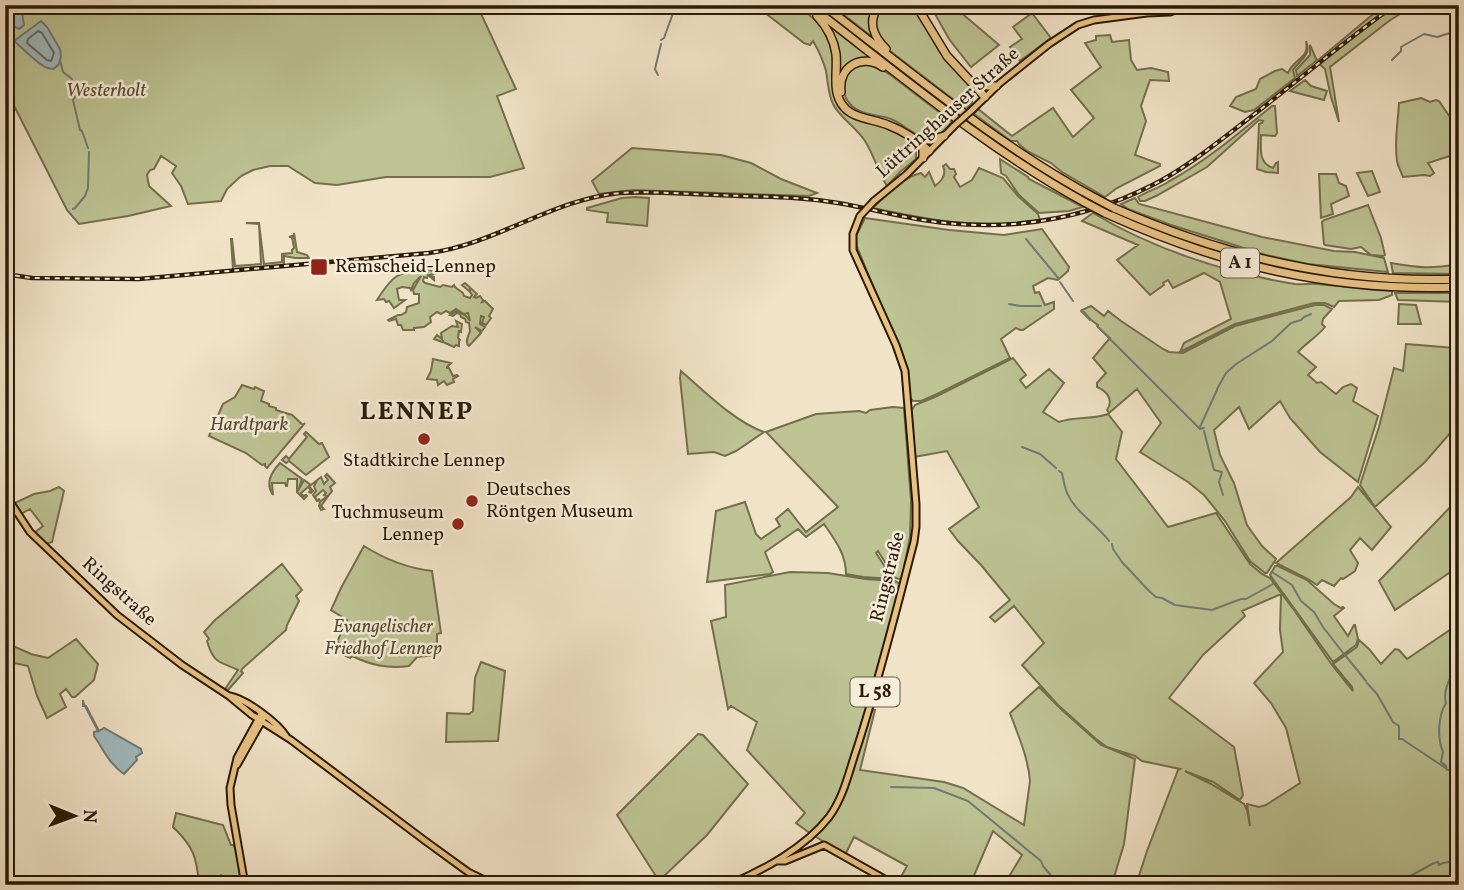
<svg xmlns="http://www.w3.org/2000/svg" width="1464" height="890" font-family="Vollkorn,serif">
	<style>
		.green { fill: #bdc393; stroke: #746e4d; stroke-width: 2; fill-rule: evenodd }
		.water { fill: #9fbbbf; stroke: #707b75; stroke-width: 2 }
		.lines { fill: none; stroke-linecap: round; stroke-linejoin: round }
		.shore { stroke: #646a63; stroke-width: 2 }
		.stream { stroke: #707b75; stroke-width: 2 }
		.major-casing { stroke: #2a1a07; stroke-width: 9 }
		.highway-casing { stroke: #2a1a07; stroke-width: 10 }
		.major { stroke: #e8c284; stroke-width: 5 }
		.highway { stroke: #e8c284; stroke-width: 7 }
		.rail-casing { stroke: #2a1a07; stroke-width: 4.5 }
		.rail { stroke: #f6eddb; stroke-width: 2; stroke-dasharray: 5; stroke-linecap: butt }
		.major-bridge-casing { stroke: #2a1a07; stroke-width: 9; stroke-linecap: butt }
		.highway-bridge-casing { stroke: #2a1a07; stroke-width: 10; stroke-linecap: butt }
		.major-bridge { stroke: #e8c284; stroke-width: 5 }
		.highway-bridge { stroke: #e8c284; stroke-width: 7 }
		.poi-dot { fill: #8f2418; stroke: #f6eddb; stroke-width: 2.5 }
		.labels { text-anchor: middle; dominant-baseline: central; stroke-width: 5; stroke-linejoin: round; paint-order: stroke }
		.shield { fill: #f6eddb; stroke: #675947; stroke-width: 2 }
		.shield-label { font-size: 18px; font-weight: bold; fill: #2a1a07 }
		.park-label { font-size: 19px; font-style: italic; fill: #564d31; stroke: #f6eddb }
		.street-label { font-size: 19px; fill: #2a1a07; stroke: #f6eddb }
		.poi-label { font-size: 19px; fill: #2a1a07; stroke: #f6eddb; text-anchor: start }
		.district-label { font-size: 26px; font-weight: bold; letter-spacing: 2px; fill: #2a1a07; stroke: #f6eddb }
	</style>
	<rect width="100%" height="100%" fill="#f1e3c7"/>
	<filter id="stains"><feTurbulence type="fractalNoise" baseFrequency=".00286" numOctaves="4"/><feColorMatrix values="0 0 0 0 .2 0 0 0 0 .09 0 0 0 0 .02 0 0 0 .5 -.17"/></filter>
	<radialGradient id="worn" r=".72"><stop offset=".6" stop-color="#630" stop-opacity="0"/><stop offset="1" stop-color="#630" stop-opacity=".3"/></radialGradient>
	<path class="green" d="M5 5H477L516 89 497 96 524 168 490 177H386L337 185 315 183 288 166H270L253 170 241 176 227 189 221 201 188 204 181 186 172 173 176 166 161 156 154 169 150 170 147 175 149 186 171 206 128 216 79 224 67 210 5 88V63L7 62Z
		M755 5H798L822 26 832 47 841 107C855 113 906 132 913 143 917 148 916 154 916 159L900 172 887 186C878 172 874 155 865 141 856 127 840 118 833 104 828 94 828 82 826 71 823 60 819 51 813 41L810 45 804 43Z
		M831 5 846 7 877 5 873 13 876 40Z
		M881 5H913L918 10 939 51 976 90 972 94V103L966 109 890 51 881 43 873 24Z
		M930 5H952L999 45 971 67 949 39Z
		M1384 5H1414L1389 21 1330 67 1339 122 1331 97 1325 69 1316 61 1297 76 1296 70 1310 55V45L1317 61Z
		M1032 13 1051 38 1020 61 1010 47 1022 39 1013 27Z
		M827 24 874 61C868 60 863 59 857 61 836 68 833 98 851 110 863 117 884 119 898 125L897 127C883 120 864 119 851 111 830 97 841 70 836 49 834 40 829 32 827 24Z
		M1110 35 1112 42 1129 40 1131 60 1137 70 1151 68 1168 72 1169 81 1150 80 1141 106 1146 121 1135 155 1160 164V166L1117 188 1105 197 1062 172 1051 163 1027 151 1019 144 1017 141H1011L974 114 978 109 1012 136 1053 108 1073 137 1094 118 1071 90 1101 67 1085 43 1096 40V36Z
		M1306 41C1312 56 1300 59 1293 70L1295 78 1254 110 1245 112 1230 106 1236 97 1256 89 1260 79 1275 71 1282 69 1288 73C1294 58 1310 59 1306 41Z
		M871 63 892 76 952 122C946 128 940 137 931 138 917 139 904 124 891 119 879 115 859 115 850 104 841 94 844 85 847 73L857 65Z
		M1305 80 1311 86 1327 91 1324 100 1290 91Z
		M1421 98 1430 102 1436 100 1439 101 1452 120 1457 131 1459 137V153L1428 163 1434 173 1430 176 1424 175 1403 177C1401 171 1398 167 1397 161 1394 141 1398 123 1399 103Z
		M1272 106H1275L1277 133 1275 136 1261 135C1261 148 1258 163 1273 168L1276 163 1278 162V173L1266 172 1257 169 1259 124 1262 123 1263 121 1259 120 1207 167 1156 196 1145 201H1140L1138 197C1148 191 1159 188 1168 182 1206 161 1239 133 1272 106Z
		M632 148 721 155 751 163 781 179 817 193 809 196 633 190 599 194 592 181Z
		M1000 159 1028 177 1029 179 1083 207 1069 211 1039 213 1019 195 1006 176 1001 173Z
		M946 164 950 169H954L956 174 954 177 960 187 972 180 979 168 1003 178 1018 196 1038 214 1040 220C984 230 928 220 873 208 886 195 903 177 921 173L925 177 929 172 935 186C942 181 947 175 943 166Z
		M1372 171 1380 192 1368 196 1357 173Z
		M1319 174H1336L1339 183 1346 186 1349 196 1331 204 1333 214 1321 218Z
		M635 197 649 198 647 226 607 222 608 213 587 210V208L622 198Z
		M1135 198 1139 204 1262 237 1334 251 1355 252 1384 258 1388 272 1308 264 1266 255 1171 225 1128 209 1121 204Z
		M1368 205 1381 238 1385 255 1383 256 1371 255 1361 247 1351 249 1325 245 1324 244 1322 222 1324 220Z
		M1093 213C1153 249 1226 273 1295 284 1303 285 1310 283 1317 284 1342 286 1367 290 1392 291V295L1379 300 1339 301 1334 307 1325 303H1314L1235 324 1180 352 1184 343 1231 319 1220 282 1204 273 1173 288 1168 280 1163 283 1164 285 1150 295 1117 260 1138 245 1082 221Z
		M865 218 949 230 1004 235 1042 229 1069 267 1068 271 1058 280 1048 278 1033 286 1035 293 1039 292 1045 305 1054 302V309L1023 330H1020L1016 328 1001 339 1010 358 935 395 921 401H913L909 396 904 361 857 247 856 236Z
		M246 223H259L264 264 282 262V254L292 253V250L294 248 292 237H289L292 236V238H294V233L297 252 307 255 309 258H295L284 256V265L233 269 231 239H232L235 266 261 264 259 224Z
		M1391 263C1420 268 1430 269 1459 264V274L1393 273Z
		M427 269 438 273 429 275 434 277V280L428 275 427 278 424 277 423 281 425 283 440 287 443 285 452 287 454 285 455 287 463 293 464 296 470 298 472 295 470 292V289L469 291 462 285 465 283 477 294 474 297 476 298 480 296 483 300 482 302 485 301 493 309 489 316 491 318 486 325 482 323 484 317 481 316 480 324 485 327 482 331 475 327 481 333 469 346C464 342 469 335 470 331L469 323 466 322 465 319 461 317 460 314 457 313 453 316 450 315 457 311 466 316 470 321 468 313 464 314 456 309 450 313 446 311 441 314 437 312 430 317 431 322 424 327 414 328V330H403L401 325H398L396 319 389 321 388 320 398 315H401L406 312 407 307 419 303V294H414L413 290 421 276 414 283 411 290 410 288 402 287 397 289 399 300H405L394 308 389 301 386 302 384 299 377 300C393 275 397 272 427 269Z
		M1395 293H1459V302L1398 300Z
		M1399 304 1416 305 1421 324H1398Z
		M1315 305H1324L1332 309 1323 319 1322 324 1325 327C1318 336 1306 343 1298 352L1316 367 1308 375 1317 383 1321 382 1336 394 1343 387 1351 384 1357 388 1353 401 1378 416 1358 482 1320 452 1290 418 1280 401 1249 429 1239 407 1214 430 1220 455 1234 483 1247 525 1262 546 1276 559 1267 573H1265L1250 561 1225 521 1204 495 1188 482 1140 452 1161 423 1137 389 1109 413 1107 410C1114 400 1107 391 1097 387V383L1106 373 1093 358 1110 338 1098 327V325L1091 320 1082 310 1091 306 1104 316 1108 311 1121 321 1163 349 1169 352 1183 353 1235 326Z
		M456 321 462 324 461 332 459 331 458 338 460 340 459 341V346L456 345 454 347 443 342V340L442 342 434 339 437 335 442 339 441 333 452 326 458 327Z
		M1406 344 1455 348 1459 356V423L1425 462 1375 507 1360 485 1379 427 1394 368 1403 371Z
		M1013 358 1026 375 1020 380 1026 388 1049 369 1064 383 1043 412 1059 422C1075 416 1092 420 1108 414L1122 432 1116 459 1168 527 1216 513 1250 564 1262 574 1270 578 1294 610 1332 665 1353 691 1352 687 1333 664 1357 647 1359 640 1369 649 1381 664 1395 649 1399 650 1407 659 1457 625 1452 612 1454 586 1452 571 1395 610 1379 581 1459 498V885H1136L1147 851 1178 770 1180 769 1142 761 1135 756 1107 747 1096 739 1058 705 1022 665 1044 643 1014 606 995 622 990 617 1010 600 981 565 958 541 949 529 979 507 947 451 914 457 911 411 915 405 935 397ZM1281 594 1280 630 1283 652 1254 683 1271 703 1286 728 1300 783 1266 805 1259 807 1247 804 1250 826 1247 810 1244 804 1211 784 1185 771 1213 782 1240 800 1243 795 1234 747 1169 698 1203 655 1245 616 1242 611Z
		M433 359 451 363 447 367V368H449L453 376 457 375 458 376 453 379 454 382 447 385 444 381 438 385 437 380 427 379 431 371Z
		M681 371C704 391 735 422 764 432L736 451 725 456 714 452 688 454 680 378Z
		M242 385 254 389 255 387 264 391 261 401 269 404V406L276 408V410L292 415 303 425 305 423 267 468 265 466V464L262 465 246 453 209 436 223 404 235 397Z
		M893 407 904 408 911 501 910 537 902 578 900 579 895 578 878 551 876 553 893 579 863 577 846 574C846 554 835 540 824 524L806 537 798 529 765 552 773 572 770 574 707 582 716 511 745 502 756 534 761 539 780 526 776 519 788 509 806 532 838 507 766 432 816 414 859 411 866 413 870 410Z
		M306 432 319 444 322 443 329 457 306 475 289 461 286 463 282 460 286 456 289 459 307 437 304 434Z
		M280 463 302 479 298 491 304 480 311 485 321 477 324 484 328 480 325 476 327 474 335 483 330 487 332 491 321 506 324 509 321 510 319 506 320 502 327 496 324 495 326 493 323 490 315 497 317 500 320 499 318 501H317L313 495 316 491 314 486 317 481 309 486 313 491 311 493 309 492 311 490 308 487 301 493 303 496 306 495 307 496 304 499 297 492V479H288L287 486H286L285 483H272L273 495C265 483 271 473 280 463Z
		M59 487 64 491 52 542 46 544 34 533 43 526 30 509 21 514 15 503 34 494 50 491Z
		M1358 487 1391 527 1372 550 1360 538 1350 550 1358 563 1355 571 1343 579 1341 578 1334 586 1322 580 1317 585 1308 579 1276 563 1351 497Z
		M364 546C386 560 407 568 432 571L441 633 437 634V655L417 657 409 666C387 669 371 665 352 656L350 658 340 653 343 645 337 642 347 620 331 610 341 588Z
		M282 564 302 590 296 596 299 601 287 625 286 630 243 668 241 671 243 673 228 690 225 689 238 670C220 661 214 665 207 641L209 639 204 632 215 620Z
		M1275 566H1278L1307 580 1334 604 1341 608 1343 607 1344 608 1334 616 1348 636 1354 625H1355L1358 639 1356 645 1333 662 1270 575Z
		M790 572 828 573 865 579 895 581 901 584 869 705 843 785 828 815 811 834 796 823 805 813 747 750 757 722 731 706 728 709 711 621 726 617 725 585Z
		M76 639 98 664 94 680 75 697H72L66 689 60 694 66 707 47 718 37 696 28 666 5 661V648L11 645 31 654 48 658Z
		M481 662 505 671 498 741 446 742 447 713 469 714 473 711 475 678Z
		M1039 687 1062 710 1101 745 1135 759 1124 844 1112 884 1113 885H1004L1022 855 993 831 970 885H898L897 884 907 866 854 837 845 855 813 835 843 796 872 710H875L860 770 944 782 963 788 1024 825 1030 781C1028 757 1018 735 1010 713Z
		M698 734 703 735 748 784 707 835 659 881 617 815Z
		M176 813 223 825 231 845H233L238 851 244 885H199C197 857 193 846 173 827Z"/>
	<path class="water" d="M5 5H21L24 25 19 29 5 21Z
		M41 21 47 27 60 49 61 56 59 64C55 68 54 70 48 68 39 66 22 47 14 41Z
		M83 700 84 705 86 706 99 731 104 728 141 749 142 753 136 757 137 760 124 774C109 764 104 750 94 736V732L98 731 85 706H83Z"/>
	<g class="lines">
		<path class="shore" d="M38 31 42 33 54 53 51 61 47 60 27 43 28 39Z"/>
		<path class="stream" d="M661 40 664 38 676 5
			M60 60 63 72 72 79 69 87 75 97 73 100 80 130 82 131 88 148
			M1392 60 1401 51V47L1424 34 1437 37 1450 33 1454 28 1459 26
			M658 75 655 69 661 44
			M73 209 75 208 85 196 88 188 89 152
			M1026 239 1059 279
			M1060 282 1073 301
			M1009 304 1020 306H1041
			M1081 311 1090 320
			M1097 326 1200 429 1204 428
			M1217 389 1226 373 1236 364 1272 341 1291 323 1301 320 1304 317 1311 314
			M1200 427 1217 390
			M1204 431 1214 470 1222 472 1219 482 1223 495
			M1022 447 1040 454 1056 468
			M1059 471 1062 473C1063 478 1064 484 1066 490 1073 511 1096 523 1109 541
			M1112 544 1113 549 1122 562 1149 591 1156 597 1162 598 1175 605 1212 610 1241 599H1246L1273 584
			M1272 572 1292 585 1301 601 1314 612 1323 627 1344 654
			M1456 616 1459 618
			M1345 655 1366 681
			M1367 683 1377 694 1393 722 1399 726V739H1402L1450 771
			M1447 770 1446 766 1441 762 1443 752C1437 738 1438 716 1446 703 1442 690 1452 674 1459 663
			M1453 772 1459 770
			M1457 781 1459 780
			M891 787 934 788 968 801 1041 861 1043 866 1059 885
			M221 875 222 885
			M1394 885 1434 863 1438 862 1439 865 1443 863 1449 862 1459 852"/>
		<defs>
			<path id="major" d="M972 110 1000 83 1049 44 1078 25 1094 20 1147 13 1170 12 1187 5
				M874 201 907 174 954 126
				M5 494 30 532 117 615 182 665 229 696 252 715 291 740 424 840 468 872 495 885
				M230 696C246 699 277 722 286 736
				M237 765 263 719
				M777 861H785L824 845 895 885
				M245 885 231 805 230 788 237 758 261 714
				M728 885C762 871 806 847 829 817 844 797 849 771 857 748 879 680 896 611 914 542L916 527V504L905 371 896 345 853 250V234L860 216"/>
			<path id="highway" d="M809 5C899 74 987 149 1086 203
				M823 5C912 73 998 146 1097 199
				M839 5H855
				M879 5C867 22 873 36 886 49
				M916 5 947 56 985 97
				M817 16C827 27 834 39 836 54 838 72 831 92 844 107 854 119 874 119 888 125 904 131 917 140 929 151
				M979 84 988 86H996
				M841 92C838 66 862 53 883 67
				M922 140H931L944 136
				M919 143 923 149V158
				M1114 208C1223 256 1339 284 1459 279
				M1105 213C1220 265 1332 292 1459 287"/>
		</defs>
		<use href="#major" class="major-casing"/>
		<use href="#highway" class="highway-casing"/>
		<use href="#major" class="major"/>
		<use href="#highway" class="highway"/>
		<defs>
			<path id="rail" d="M5 274 32 278 139 279 429 253C496 244 553 199 620 193 652 191 684 194 716 195 756 197 798 196 838 203 874 209 910 220 947 223 1021 231 1096 216 1162 180 1194 162 1223 138 1252 116 1300 79 1346 40 1395 5"/>
		</defs>
		<use href="#rail" class="rail-casing"/>
		<use href="#rail" class="rail"/>
		<defs>
			<path id="major-bridge" d="M954 126 972 110
				M860 216 874 201"/>
			<path id="highway-bridge" d="M1097 199 1114 208
				M1086 203 1105 213"/>
		</defs>
		<use href="#major-bridge" class="major-bridge-casing"/>
		<use href="#highway-bridge" class="highway-bridge-casing"/>
		<use href="#major-bridge" class="major-bridge"/>
		<use href="#highway-bridge" class="highway-bridge"/>
	</g>
	<g class="poi-dot">
		<rect x="310" y="258" width="18" height="18" rx="3.5"/>
		<circle cx="424" cy="439" r="7"/>
		<circle cx="472" cy="501" r="7"/>
		<circle cx="458" cy="524" r="7"/>
	</g>
	<g class="labels">
		<g class="shield">
			<rect x="1221" y="248.5" width="38" height="29" rx="5"/>
			<rect x="850.5" y="677.5" width="49" height="29" rx="5"/>
		</g>
		<g class="shield-label">
			<text x="1240" y="263">A 1</text>
			<text x="875" y="692">L 58</text>
		</g>
		<g class="park-label">
			<text x="106" y="91">Westerholt</text>
			<text x="249" y="425">Hardtpark</text>
			<text x="383" y="627">Evangelischer<tspan x="383" dy="22">Friedhof Lennep</tspan></text>
		</g>
		<g class="street-label">
			<text transform="translate(948 113) rotate(-42)">Lüttringhauser Straße</text>
			<text transform="translate(888 577) rotate(-76)">Ringstraße</text>
			<text transform="translate(119 592) rotate(42)">Ringstraße</text>
		</g>
		<g class="poi-label">
			<text x="335" y="267">Remscheid-Lennep</text>
			<text x="424" y="461" text-anchor="middle">Stadtkirche Lennep</text>
			<text x="486" y="490">Deutsches<tspan x="486" dy="22">Röntgen Museum</tspan></text>
			<text x="444" y="513" text-anchor="end">Tuchmuseum<tspan x="444" dy="22">Lennep</tspan></text>
		</g>
		<g class="district-label">
			<text x="417" y="412">LENNEP</text>
		</g>
	</g>
	<rect width="1464" height="890" fill="none" stroke="#f1e3c7" stroke-width="28"/>
	<rect x="7" y="7" width="1450" height="876" fill="none" stroke="#2a1a07" stroke-width="3.5"/>
	<rect x="14" y="14" width="1436" height="862" fill="none" stroke="#2a1a07" stroke-width="2"/>
	<g transform="translate(74 816) rotate(91)" stroke="#f6eddb" stroke-width="5" paint-order="stroke">
	<path d="M0-5L12 26L0 18L-12 26Z" fill="#2a1a07"/>
	<text y="-10" font-size="19" font-weight="bold" text-anchor="middle" fill="#2a1a07">N</text>
	</g>
	<rect width="100%" height="100%" filter="url(#stains)"/>
	<rect width="100%" height="100%" fill="url(#worn)"/>
</svg>
